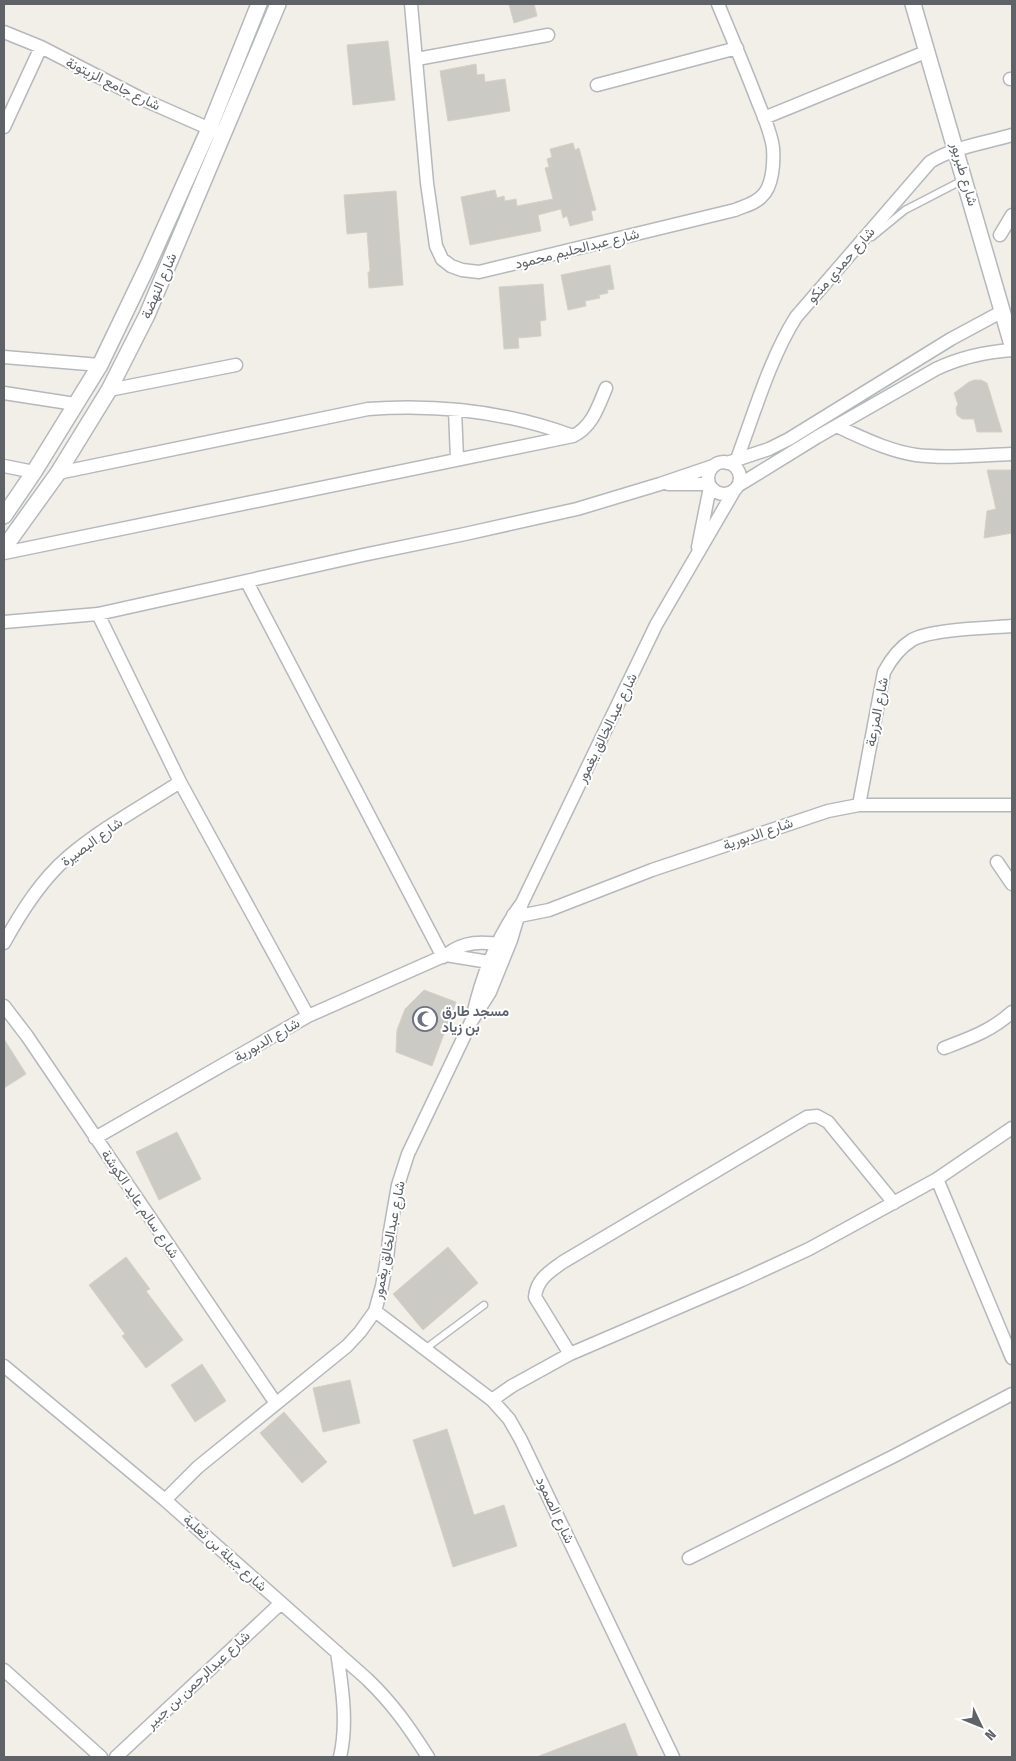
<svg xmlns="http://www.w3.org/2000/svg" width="1016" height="1761" font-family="'Fira Sans Condensed',Vazirmatn,sans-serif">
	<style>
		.building { fill: #cccac5; stroke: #d6d1c6 }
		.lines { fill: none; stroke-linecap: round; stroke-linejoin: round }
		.service-casing { stroke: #b5b8bc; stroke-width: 9 }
		.minor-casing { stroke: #b5b8bc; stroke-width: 15 }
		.tertiary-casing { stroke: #b5b8bc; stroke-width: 18 }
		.service { stroke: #fff; stroke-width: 6 }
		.minor { stroke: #fff; stroke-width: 12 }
		.tertiary { stroke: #fff; stroke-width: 15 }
		.labels { text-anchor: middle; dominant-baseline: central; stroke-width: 4; stroke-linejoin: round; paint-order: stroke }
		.street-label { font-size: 14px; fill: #5f6368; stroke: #fff }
		.worship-label { font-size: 14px; font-weight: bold; fill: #5b616d; stroke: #fff; text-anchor: start }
	</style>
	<rect width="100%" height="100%" fill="#f1efe8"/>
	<path class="building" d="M509 4H534L537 16 514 23Z
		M388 41 395 100 353 105 347 45Z
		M476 64 477 75 484 74 485 82 505 79 510 111 448 121 440 71Z
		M573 143 575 150 579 148 596 210 591 211 593 220 570 226 567 216 563 218 561 209 538 215 541 231 470 245 461 197 495 190 497 198 504 196 505 201 516 199 517 206 553 199 545 168 549 167 547 159 552 157 550 149Z
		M396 191 403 285 369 288 368 272H370L367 232 347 234 344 195Z
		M610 265 614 289 607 290 608 293 599 295 600 298 585 301 586 306 568 310 561 275Z
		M543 284 546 320 540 321 541 336 518 338 519 348 504 349 499 287Z
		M974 380H981L987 383 1002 432H977L974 419H962L957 415 956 408 958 404 954 393 969 382Z
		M987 470H1012V533L984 538 987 511 996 509Z
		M424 990 456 1002 432 1066 396 1052 397 1030 405 1009Z
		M4 1039 26 1074 4 1088Z
		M177 1132 201 1179 159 1200 136 1152Z
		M448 1247 478 1283 423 1330 393 1294Z
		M126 1257 150 1289 146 1291 183 1340 146 1368 122 1336 125 1334 89 1285Z
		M202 1364 226 1401 195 1422 171 1385Z
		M350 1380 360 1423 323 1432 313 1388Z
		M284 1412 327 1462 302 1483 260 1433Z
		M447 1429 474 1515 504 1505 517 1546 453 1567 413 1440Z
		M625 1723 638 1757H539V1756Z"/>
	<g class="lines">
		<defs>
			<path id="service" d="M872 237 905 210 965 179
				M425 1349 484 1305"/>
			<path id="minor" d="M411 4 427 183 436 246 442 259 451 266 462 270 479 272 735 210C744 206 755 204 762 196 773 186 774 162 773 148 771 131 762 113 756 97 744 66 731 35 718 4
				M4 32 41 47 142 99 217 132
				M417 59 548 35
				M1010 79H1012
				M597 85 737 48
				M764 118 928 51
				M4 127 41 47
				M1000 235 1012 215
				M4 357 100 365
				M109 390 236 365
				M4 393 75 404
				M455 410 457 459
				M836 426C861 437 888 451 916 455 947 459 981 455 1012 454
				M737 459C754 414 770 358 796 317L930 162C954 147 985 143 1012 135
				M708 478a16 16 0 1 1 32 0a16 16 0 1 1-32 0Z
				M727 463 769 449 789 439 951 339 1003 311
				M4 466 34 472
				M58 473 368 409C437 404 508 412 573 436
				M668 484H709
				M739 485 817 437 936 369C961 357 985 352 1012 350
				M698 547 710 487
				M4 553 573 436C592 427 598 407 606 388
				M247 582 443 957
				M98 614 180 782 308 1016
				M4 622 98 614 363 555 465 534 577 509 660 484 713 466
				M859 805 884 672C891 659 899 648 912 640 931 629 988 628 1012 626
				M997 862 1012 884
				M513 915 519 916 549 910 652 870 828 811 859 805H1012
				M4 943C21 912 41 880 68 857 102 828 143 806 180 782
				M446 955 495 963
				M4 1006 27 1036 275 1402
				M473 1015C482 975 497 937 522 903L656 625 734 491
				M944 1048C970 1038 991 1031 1012 1012
				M95 1138 308 1016 446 955C464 941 482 941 504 945
				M937 1179 1012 1358
				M375 1311 492 1400 509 1419 521 1440 673 1757
				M570 1354 535 1297C537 1279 549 1272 563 1262L807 1117 817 1116 828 1122 894 1203
				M4 1366 165 1500 367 1679C393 1704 409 1727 428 1757
				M492 1400 512 1386 570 1354 742 1280 809 1249 937 1179 1012 1128
				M165 1500 198 1467 347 1346 360 1332 375 1311 382 1286 387 1259 390 1231 398 1185 408 1154 471 1022 490 992 511 940 522 903
				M689 1558 894 1456 1012 1394
				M337 1652C342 1687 348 1723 340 1757
				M4 1670 101 1757
				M116 1757 281 1603"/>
			<path id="tertiary" d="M913 4 1012 345
				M4 516 34 472 100 365 148 265 209 129 259 4
				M4 548 58 473 109 390 147 315 278 4"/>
		</defs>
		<use href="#service" class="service-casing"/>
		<use href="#minor" class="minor-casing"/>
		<use href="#tertiary" class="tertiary-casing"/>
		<use href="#service" class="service"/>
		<use href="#minor" class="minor"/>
		<use href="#tertiary" class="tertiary"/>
	</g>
	<defs>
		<symbol id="mosque-ring" viewBox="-11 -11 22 22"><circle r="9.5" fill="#fff" stroke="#6b7280" stroke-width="1.5"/><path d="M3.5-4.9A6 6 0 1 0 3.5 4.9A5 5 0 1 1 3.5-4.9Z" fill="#6b7280"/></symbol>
	</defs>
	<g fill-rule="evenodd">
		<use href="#mosque-ring" x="411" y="1005" width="28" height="28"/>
	</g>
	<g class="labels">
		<g class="street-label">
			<text transform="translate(113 84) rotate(26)">شارع جامع الزيتونة</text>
			<text transform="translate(964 174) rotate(74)">شارع طبربور</text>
			<text transform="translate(577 249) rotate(-14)">شارع عبدالحليم محمود</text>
			<text transform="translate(841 265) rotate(-49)">شارع حمدي منكو</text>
			<text transform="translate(159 286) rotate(-67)">شارع النهضة</text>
			<text transform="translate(877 712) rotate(-79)">شارع المزرعة</text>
			<text transform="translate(607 728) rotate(-64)">شارع عبدالخالق يغمور</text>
			<text transform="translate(758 834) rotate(-19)">شارع الدبورية</text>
			<text transform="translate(92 842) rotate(-36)">شارع البصيرة</text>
			<text transform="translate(267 1040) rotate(-30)">شارع الدبورية</text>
			<text transform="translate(140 1204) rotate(56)">شارع سالم عايد الكوشة</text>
			<text transform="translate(389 1240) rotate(-79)">شارع عبدالخالق يغمور</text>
			<text transform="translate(555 1510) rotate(65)">شارع الصمود</text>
			<text transform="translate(225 1553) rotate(42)">شارع جبلة بن ثعلبة</text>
			<text transform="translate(198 1680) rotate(-43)">شارع عبدالرحمن بن جبير</text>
		</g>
		<g class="worship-label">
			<text x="442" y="1011">مسجد طارق<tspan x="442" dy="16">بن زياد</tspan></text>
		</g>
	</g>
	<rect width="1016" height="1761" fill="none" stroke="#5f6368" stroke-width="10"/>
	<g transform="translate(981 1726) rotate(133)" stroke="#ffffff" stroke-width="4" paint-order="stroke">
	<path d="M0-4L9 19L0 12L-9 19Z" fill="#5f6368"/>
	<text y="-8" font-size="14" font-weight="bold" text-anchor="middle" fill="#5f6368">N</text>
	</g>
</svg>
